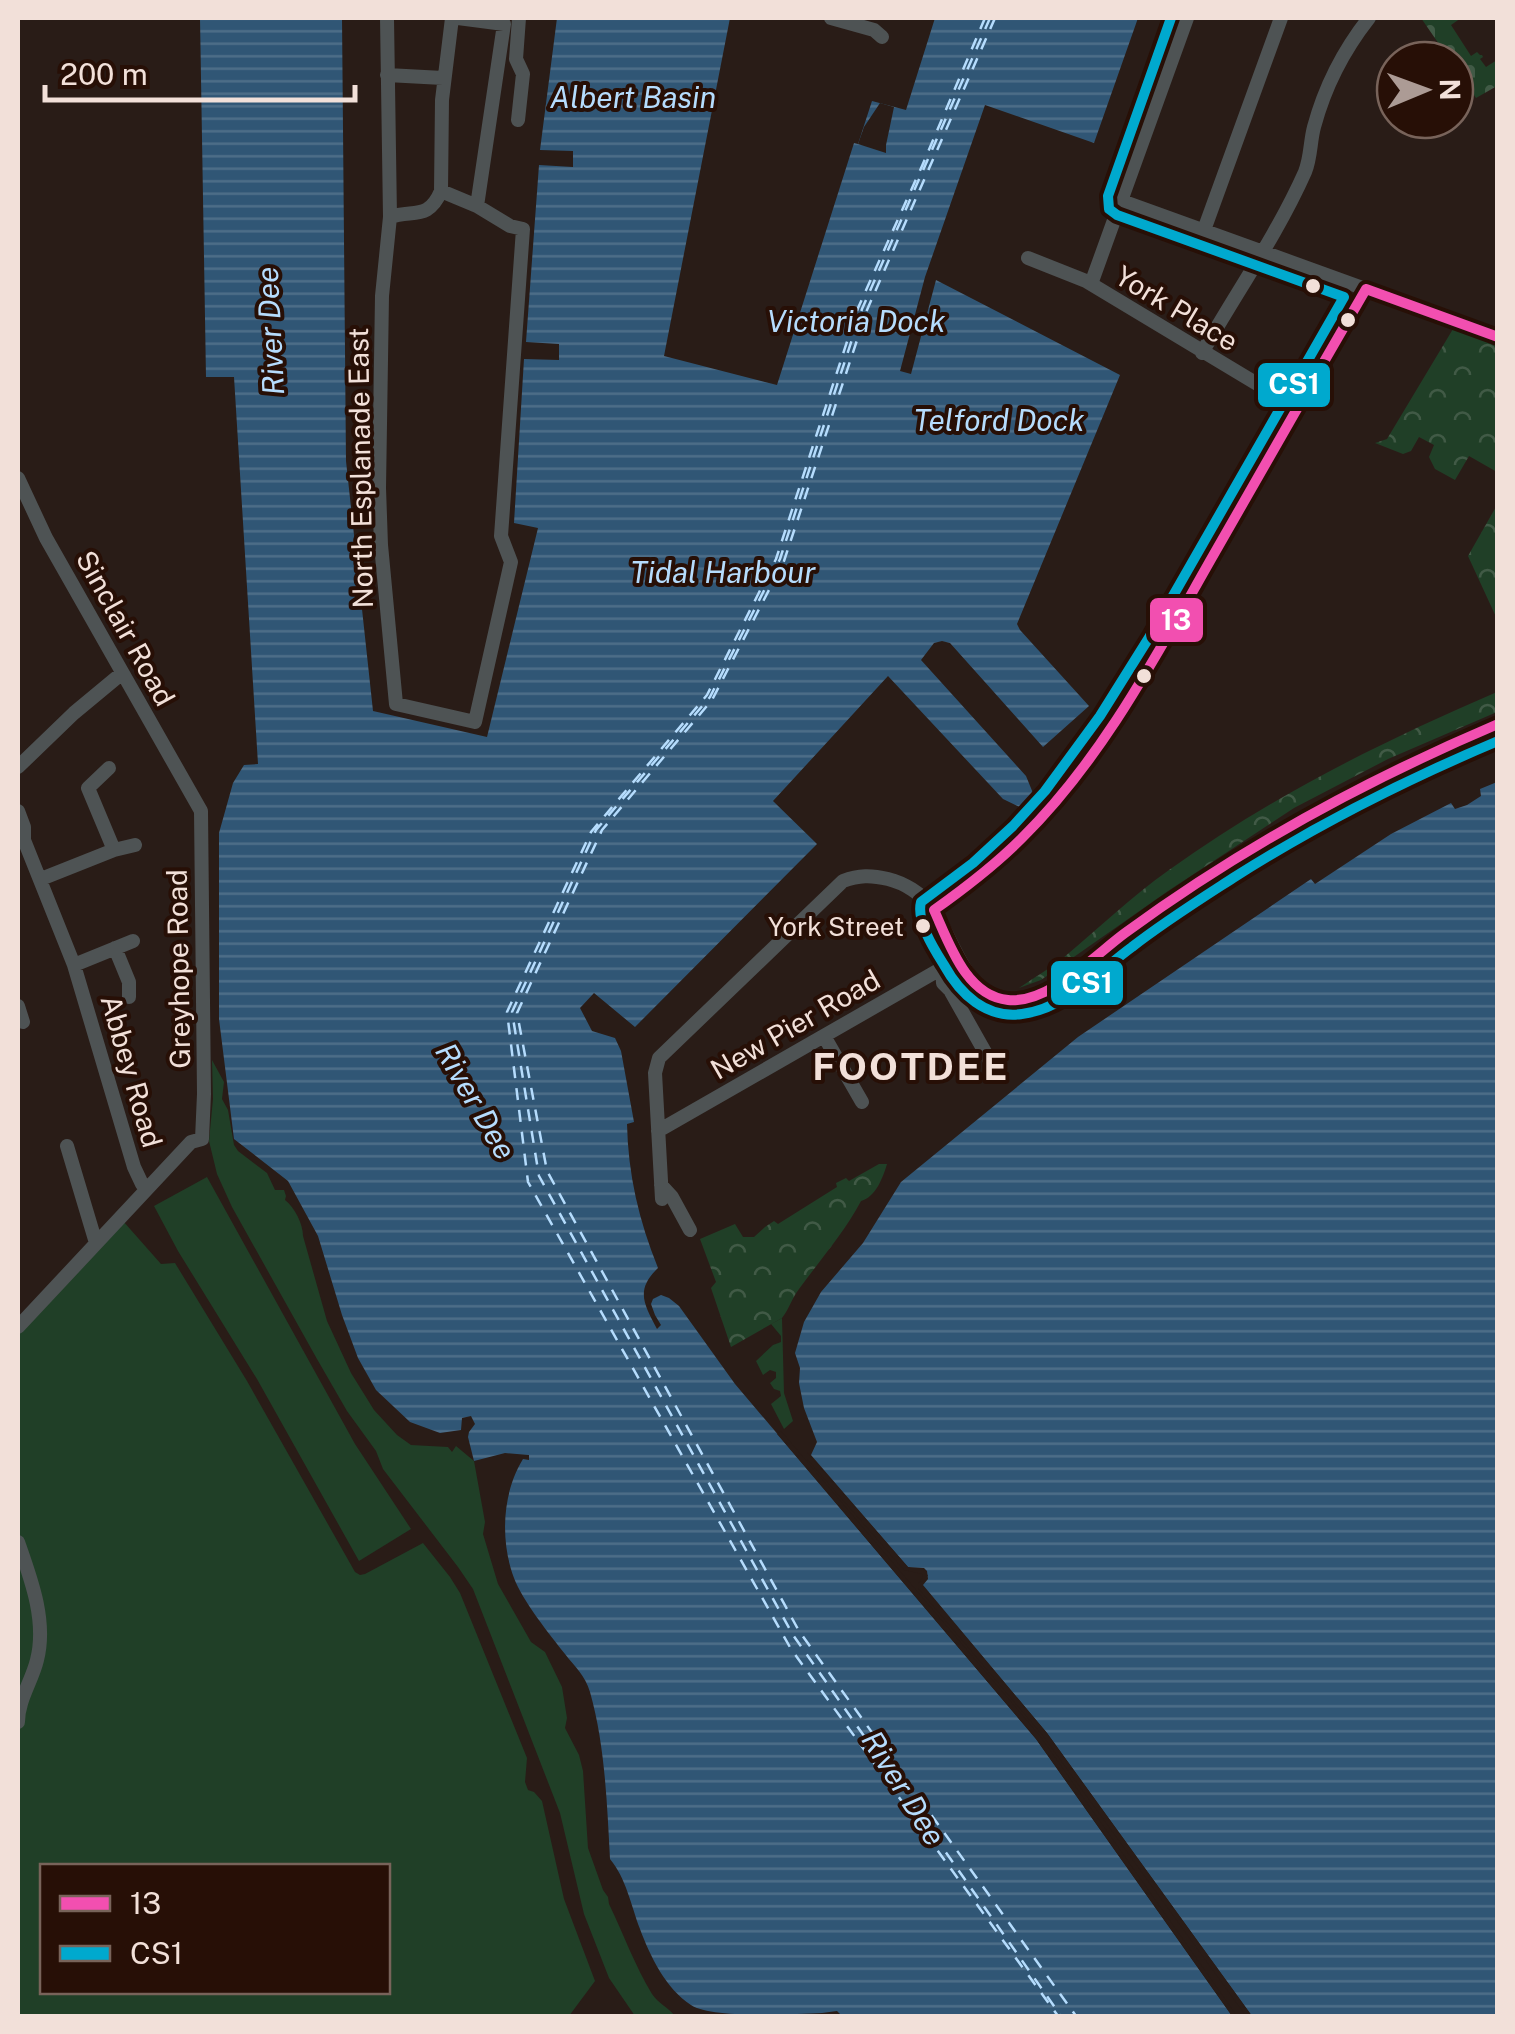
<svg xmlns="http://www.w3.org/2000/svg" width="1515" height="2034" font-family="'Public Sans',sans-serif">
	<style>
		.green { fill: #203f27; fill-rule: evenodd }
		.forest { fill: url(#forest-crowns) }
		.cemetery { fill: url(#cemetery-stones) }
		.water { fill: url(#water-rules) }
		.pier { fill: #291c17 }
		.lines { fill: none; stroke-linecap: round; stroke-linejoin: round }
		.ferry { stroke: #b5dcfd; stroke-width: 2.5; stroke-dasharray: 12 10; stroke-linecap: butt }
		.minor { stroke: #4e5354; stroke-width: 14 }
		.bus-1-casing { stroke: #270f06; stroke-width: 18 }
		.bus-2-casing { stroke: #270f06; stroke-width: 18 }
		.bus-1 { stroke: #f24fb0; stroke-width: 10 }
		.bus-2 { stroke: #00a9ce; stroke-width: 10 }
		.bus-dot { fill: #f2e0d9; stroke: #270f06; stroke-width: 4 }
		.labels { text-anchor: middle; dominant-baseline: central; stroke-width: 8; stroke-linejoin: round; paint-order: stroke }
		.bus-label { font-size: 26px; fill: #f2e0d9; stroke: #270f06; text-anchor: end }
		.street-label { font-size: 28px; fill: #f2e0d9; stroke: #270f06 }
		.water-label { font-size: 30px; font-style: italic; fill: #b5dcfd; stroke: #270f06 }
		.district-label { font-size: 38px; font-weight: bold; letter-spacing: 2.5px; fill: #f2e0d9; stroke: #270f06 }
		.line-badge { stroke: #270f06; stroke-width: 4 }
		.badge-label { font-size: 28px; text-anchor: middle; font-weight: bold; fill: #fff }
	</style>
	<defs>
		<pattern id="forest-crowns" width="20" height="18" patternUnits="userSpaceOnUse" patternTransform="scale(2.5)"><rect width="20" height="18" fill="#203f27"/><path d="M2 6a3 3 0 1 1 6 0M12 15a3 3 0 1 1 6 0" fill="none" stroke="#415a46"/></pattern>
		<pattern id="cemetery-stones" width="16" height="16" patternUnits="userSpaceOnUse" patternTransform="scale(2.5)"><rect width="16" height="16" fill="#203f27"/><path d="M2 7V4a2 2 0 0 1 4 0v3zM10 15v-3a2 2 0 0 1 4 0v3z" fill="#415a46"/></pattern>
		<pattern id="water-rules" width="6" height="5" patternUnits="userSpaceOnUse" patternTransform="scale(2.5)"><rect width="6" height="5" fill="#305675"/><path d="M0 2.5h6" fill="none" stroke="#4e6e88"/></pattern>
	</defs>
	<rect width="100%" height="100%" fill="#291c17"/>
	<path class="green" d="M212 1060 224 1082 222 1099 228 1110 234 1145 238 1151 267 1173 275 1190H284L286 1196 285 1200C295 1208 303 1224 303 1236L327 1321 351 1373 374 1410 397 1435 411 1445 448 1447 452 1452 456 1446 474 1461 485 1522 483 1534 498 1584 531 1642 545 1652 562 1687 567 1718 565 1728 579 1755 583 1771 588 1848 603 1890 608 1897 609 1904C623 1933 635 1966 652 1994 659 2004 668 2007 675 2016H635L609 1978 584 1914 560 1813 473 1589 458 1567 383 1469 376 1451 347 1411 317 1359 232 1207 217 1174 209 1141 213 1099Z
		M207 1177 355 1444 411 1529 359 1561 257 1379 178 1251 154 1206Z
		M123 1221 161 1264 175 1263 247 1381 355 1572 360 1575 365 1574 423 1543 450 1577 460 1593 527 1758 525 1782 528 1790 534 1792 542 1801 564 1899 595 1981 569 2016H18V1335ZM42 1866H388V1992H42Z
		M782 1318 784 1393 793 1421 784 1429 771 1404 781 1396 780 1391 774 1389 770 1383 776 1378V1372L770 1370 763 1375 756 1361 773 1345 781 1342V1336L771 1324Z"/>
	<path class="forest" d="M1453 329 1497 344V472L1469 456 1455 480 1435 469 1429 457 1434 445 1419 437 1411 451 1403 454 1375 443 1387 439Z
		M1497 505V619L1468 556Z
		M1497 692V712L1388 759 1294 808 1168 891 1041 980 1019 988C1033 978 1049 969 1063 958 1098 929 1131 897 1169 870 1270 797 1383 741 1497 692Z
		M879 1164H887C883 1177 876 1197 861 1201 844 1233 820 1260 799 1289 792 1298 789 1309 782 1318L731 1347 711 1288 716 1282 700 1239 735 1224 743 1237H754L765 1227 774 1221 778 1224 837 1187 836 1183 846 1178 849 1181Z"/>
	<path class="cemetery" d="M1421 18H1461L1451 25 1471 56 1477 52 1480 55H1482L1483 57 1480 59 1486 67 1497 60V86L1476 98 1455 67V60H1450Z"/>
	<path class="water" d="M200 18H342L346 461 373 711 487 737 538 528 514 523 524 359 559 360V344L526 342 539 165 573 167V151L540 150 557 18H730L664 356 777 385 854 143 858 144 872 101 906 110 935 18H1138L1094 143 985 105 925 277 900 371 911 374 936 280 1120 375 1017 624 1020 630 1089 706 1043 747 950 643 942 641 934 643 921 660 1026 776 1035 798 1024 809 1003 799 888 676 773 801 817 844 635 1027 594 993 580 1008 592 1031 615 1038 621 1051 634 1122 627 1124C628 1174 639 1221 658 1268 635 1290 644 1304 657 1329L661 1325 655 1315 651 1304 653 1299 661 1295 669 1298 679 1306 735 1384 1036 1739 1232 2016H842L837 2011 822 2013C794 2014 712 2019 691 2005 666 1989 650 1956 640 1929 631 1905 626 1878 610 1859 607 1803 605 1745 590 1692 585 1675 575 1667 565 1654 550 1635 522 1600 514 1578 500 1541 502 1493 523 1459L529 1460V1455L505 1453 474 1461 468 1437 469 1432 475 1424 471 1416 462 1418 461 1430 440 1433 410 1422 376 1390 358 1358 342 1315 318 1236 288 1181 234 1139 219 1019V833L233 783 244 765 258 764 234 377H206Z
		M1497 782V2016H1252L1047 1733 922 1585 928 1575 908 1567 811 1455 817 1442 804 1408 799 1383 800 1368 795 1353 804 1322 821 1292 863 1243 901 1182 1078 1037 1311 879 1315 884 1391 834 1451 803 1455 809 1467 805 1481 796 1480 789Z"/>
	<path class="pier" d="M880 103 894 107 886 145V153L858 144 864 127Z
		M781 1431 1040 1736 1237 2016H1232L1036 1739 777 1434Z
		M807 1452 908 1567 924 1568 927 1571 928 1579 923 1585 1047 1733 1252 2016H1246L1043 1736 918 1588V1584L923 1577 922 1574 904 1570 807 1459Z"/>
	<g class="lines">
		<path class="ferry" d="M985 18 922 166 858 308 776 559 707 695 591 832 507 1012 528 1182 791 1649 1058 2016
			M990 18 862 309 780 559 710 697 596 830 512 1012 539 1176 793 1635 1061 2016
			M995 18 867 310 784 561 712 700 602 830 517 1013 547 1171 799 1631 1076 2016"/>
		<path class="minor" d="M387 18 390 217 382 296 379 488 381 545 396 704 475 722 511 562 501 536 523 229 510 226 477 206 441 191C428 221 413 209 390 217
			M458 18 504 24 477 206
			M831 18 874 30 882 37
			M387 75 443 78
			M518 120 523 74 516 59 519 18
			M441 191 442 100 452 18
			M1122 201 1498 337
			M1204 230 1281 18
			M1028 258 1086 281 1297 408
			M1091 284 1187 18
			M1202 353C1236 293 1277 235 1305 172 1311 157 1310 142 1314 127 1325 86 1343 51 1369 18
			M18 478 46 538 201 811 204 1094 202 1139 191 1142 18 1327
			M18 767 74 713 121 674
			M18 811 24 827V840L74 965 134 1167 142 1184 147 1189
			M114 850 135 845
			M41 879 114 850 88 788 109 768
			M934 910C952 897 972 884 989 869 1087 785 1147 671 1210 561 1262 470 1313 380 1366 289
			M115 948 129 982V997
			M74 965 133 941
			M942 969 943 983 950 990 990 1061
			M18 1006 23 1022
			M824 1036 862 1102
			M658 1131 958 959
			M67 1146 96 1243
			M661 1185 672 1197 690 1230
			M662 1199 655 1073 659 1058 843 881C859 875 871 875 888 879 904 883 921 893 931 907 956 940 968 1013 1027 999 1052 993 1087 961 1109 945 1133 927 1158 909 1183 892 1253 847 1325 803 1400 767 1432 752 1465 738 1498 724
			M18 1542C31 1579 47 1621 37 1660 32 1681 18 1700 18 1722"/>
		<defs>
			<path id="bus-1" d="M1366 289 1498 337
				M934 910C965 888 995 865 1022 838 1104 757 1158 652 1214 554 1265 465 1315 377 1366 289
				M934 910C949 943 966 996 1008 1000 1049 1004 1095 955 1125 933 1241 848 1366 780 1498 724"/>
			<path id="bus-2" d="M1171 18 1108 196 1109 209 1117 215 1344 297 1150 636 1100 716 1045 791 1013 826 973 863 921 902C916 921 934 949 944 965 960 994 986 1019 1022 1014 1065 1009 1099 971 1132 947 1164 922 1199 900 1233 878 1318 824 1405 780 1498 741"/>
		</defs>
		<use href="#bus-1" class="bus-1-casing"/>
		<use href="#bus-2" class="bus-2-casing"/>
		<use href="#bus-1" class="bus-1"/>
		<use href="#bus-2" class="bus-2"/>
	</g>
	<g class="bus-dot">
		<circle cx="1313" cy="286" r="9"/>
		<circle cx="1348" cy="320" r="9"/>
		<circle cx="1144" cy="676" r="9"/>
		<circle cx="923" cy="926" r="9"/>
	</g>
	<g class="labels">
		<g class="bus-label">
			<text x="904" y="926">York Street</text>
		</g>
		<g class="street-label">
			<text transform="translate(1177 308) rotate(31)">York Place</text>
			<text transform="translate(360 468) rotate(-91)">North Esplanade East</text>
			<text transform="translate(126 628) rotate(61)">Sinclair Road</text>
			<text transform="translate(178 969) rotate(-91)">Greyhope Road</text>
			<text transform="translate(795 1024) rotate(-30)">New Pier Road</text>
			<text transform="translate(132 1071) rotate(74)">Abbey Road</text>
		</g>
		<g class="water-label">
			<text x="633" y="97">Albert Basin</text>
			<text x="856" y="321">Victoria Dock</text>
			<text transform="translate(270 331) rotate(-93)">River Dee</text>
			<text x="999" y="420">Telford Dock</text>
			<text x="723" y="572">Tidal Harbour</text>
			<text transform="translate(476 1101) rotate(60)">River Dee</text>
			<text transform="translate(904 1788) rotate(58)">River Dee</text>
		</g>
		<g class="district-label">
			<text x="911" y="1066">FOOTDEE</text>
		</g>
	</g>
	<g class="line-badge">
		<rect x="1256" y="361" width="76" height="48" rx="10" fill="#00a9ce"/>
		<rect x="1148" y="596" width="57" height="48" rx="10" fill="#f24fb0"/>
		<rect x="1049" y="959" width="76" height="48" rx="10" fill="#00a9ce"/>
	</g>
	<g class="badge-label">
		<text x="1294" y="394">CS1</text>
		<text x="1176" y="630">13</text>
		<text x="1087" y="993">CS1</text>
	</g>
	<rect width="1515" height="2034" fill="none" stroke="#f2e0d9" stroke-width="40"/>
	<rect x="40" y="1864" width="350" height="130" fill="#270f06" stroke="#78635a" stroke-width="2.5"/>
	<rect x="60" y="1896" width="50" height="15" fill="#f24fb0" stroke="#78635a" stroke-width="2.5"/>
	<text x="130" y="1914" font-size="30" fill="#f2e0d9">13</text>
	<rect x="60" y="1946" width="50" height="15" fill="#00a9ce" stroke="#78635a" stroke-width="2.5"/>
	<text x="130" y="1964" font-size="30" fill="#f2e0d9">CS1</text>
	<g transform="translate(1425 90) rotate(89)"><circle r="48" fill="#270f06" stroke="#78635a" stroke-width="2.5"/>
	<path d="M0-8L18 38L0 25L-18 38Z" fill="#ac9b95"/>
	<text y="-15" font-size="28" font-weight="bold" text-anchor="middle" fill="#f2e0d9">N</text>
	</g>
	<path d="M45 85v15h310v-15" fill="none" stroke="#f2e0d9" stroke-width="5"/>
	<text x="60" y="85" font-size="30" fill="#f2e0d9" stroke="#270f06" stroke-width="8" paint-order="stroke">200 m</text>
</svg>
